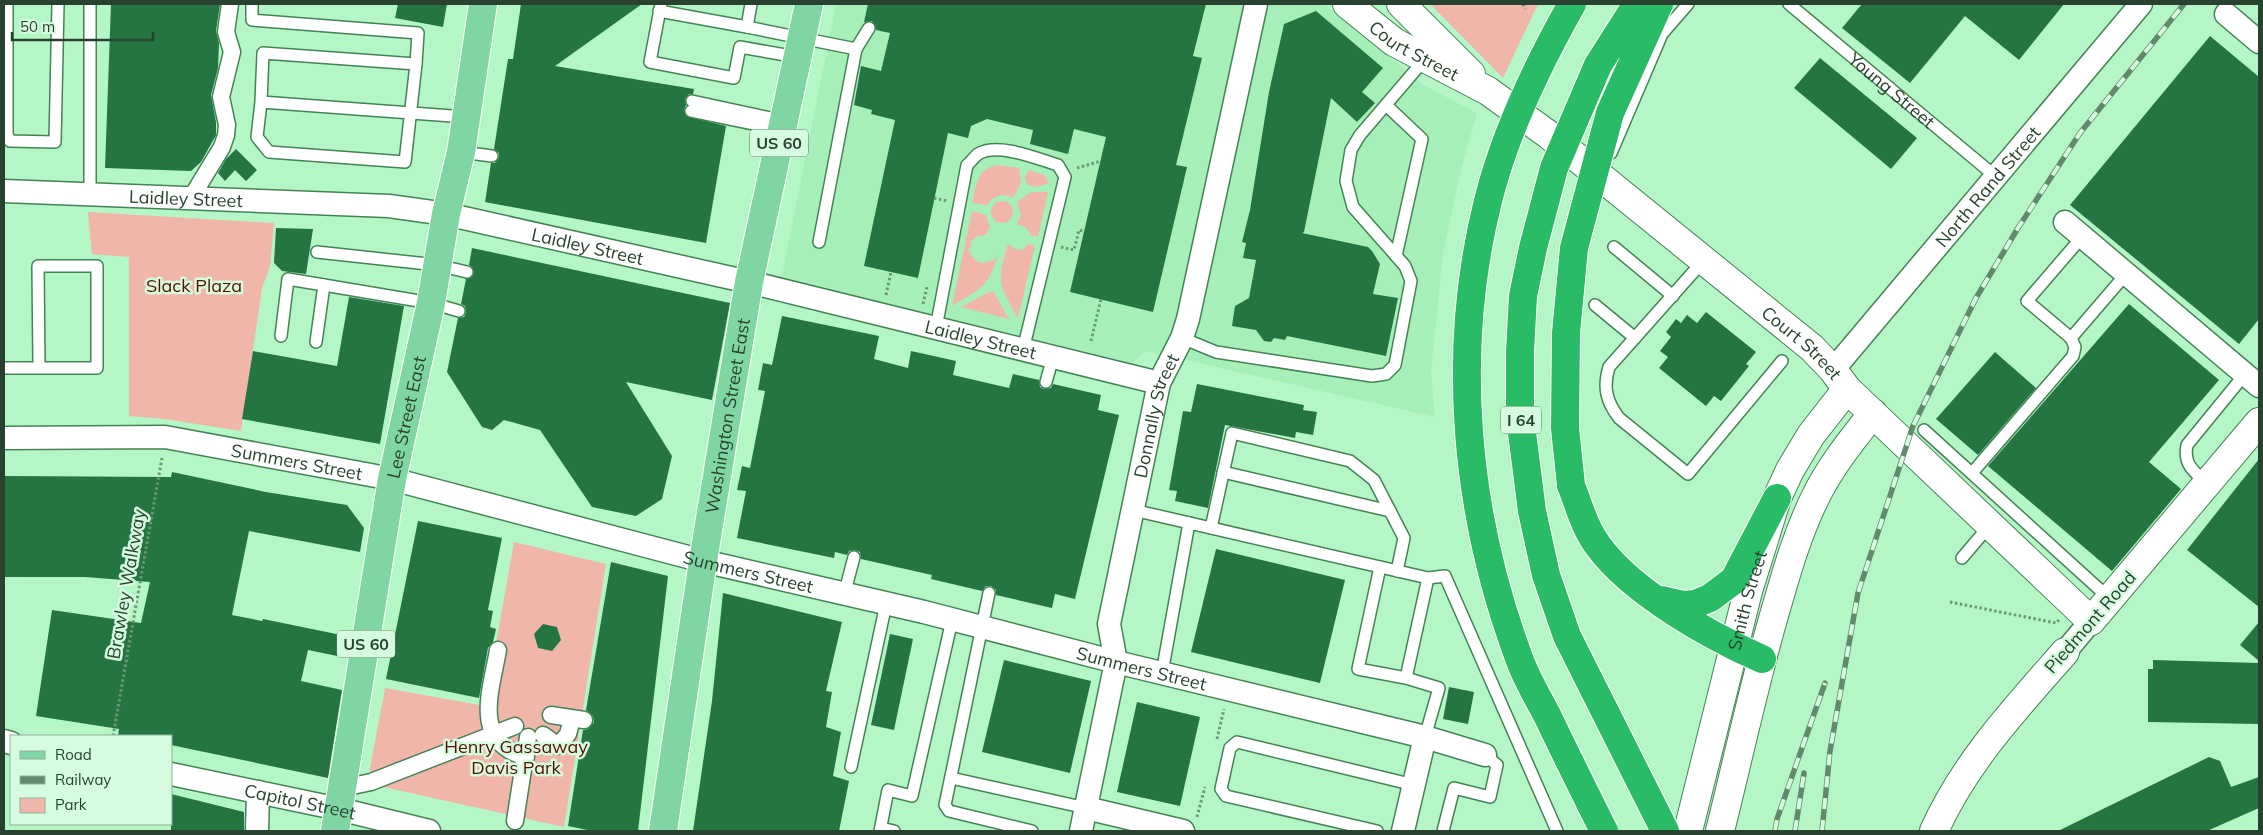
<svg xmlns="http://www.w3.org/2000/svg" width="2263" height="835" font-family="Mulish,sans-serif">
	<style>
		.built { fill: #a7efb9 }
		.green { fill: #f1b6aa }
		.building { fill: #257542 }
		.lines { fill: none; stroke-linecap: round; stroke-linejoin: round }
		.service-casing { stroke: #458257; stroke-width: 14 }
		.pedestrian-casing { stroke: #458257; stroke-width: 19 }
		.minor-casing { stroke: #458257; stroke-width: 25 }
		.tertiary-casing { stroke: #458257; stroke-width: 30 }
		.primary-casing { stroke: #fff; stroke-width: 30 }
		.motorway-casing { stroke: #fff; stroke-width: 30 }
		.path { stroke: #6a9776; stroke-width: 3; stroke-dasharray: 2.5 2.5; stroke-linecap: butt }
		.service { stroke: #fff; stroke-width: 11 }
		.pedestrian { stroke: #fff; stroke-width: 16 }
		.minor { stroke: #fff; stroke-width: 22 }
		.tertiary { stroke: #fff; stroke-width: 28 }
		.primary { stroke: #7fd6a3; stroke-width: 28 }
		.motorway { stroke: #2abb66; stroke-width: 28 }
		.rail-casing { stroke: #608a6b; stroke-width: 5.5 }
		.rail { stroke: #d6fcdf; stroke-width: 4; stroke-dasharray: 11; stroke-linecap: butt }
		.motorway-bridge-casing { stroke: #fff; stroke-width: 30; stroke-linecap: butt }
		.motorway-bridge { stroke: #2abb66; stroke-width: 28 }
		.labels { text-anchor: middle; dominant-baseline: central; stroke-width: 5; stroke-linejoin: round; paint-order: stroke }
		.shield { fill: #d6fcdf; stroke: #5c7a64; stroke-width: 1 }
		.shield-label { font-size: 16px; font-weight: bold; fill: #28422f }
		.street-label { font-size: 18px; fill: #28422f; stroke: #d6fcdf }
		.park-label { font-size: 18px; fill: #5b0c01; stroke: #d6fcdf }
	</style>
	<rect width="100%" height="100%" fill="#b5f6c6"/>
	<path class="built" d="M836 4H1324L1425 86 1477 113 1462 166 1443 253 1431 372 1435 417 1146 351 1129 366 782 276Z"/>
	<path class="green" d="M1430 4H1538L1503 78Z
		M998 165 1019 168 1021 183 1013 198C1003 193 994 195 987 205L972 203C976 185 977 168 998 165Z
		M1029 170 1044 175 1049 183 1036 187 1027 185 1025 177Z
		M1031 192H1048L1038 237 1030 235C1028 228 1024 225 1017 225L1021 214 1017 202Z
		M991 212a11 11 0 1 1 22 0a11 11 0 1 1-22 0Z
		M972 211 986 215 990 227 986 235 977 236 971 242V248L968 249 974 259 981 263 994 260 998 255C988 289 980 288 952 306Z
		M88 212 274 223 270 267 262 288 241 431 165 419 129 416V257L92 254Z
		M1008 244C1014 248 1015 251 1024 249L1028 244 1035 245 1018 318C999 285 996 282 1008 244Z
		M993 291 1009 319 961 307 989 292Z
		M514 542 606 564 564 827 379 786 369 774 385 688 485 706Z"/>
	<path class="building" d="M111 4H220L216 31 219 43 218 68 211 95 216 122V135L201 162 191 171 105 168Z
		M398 4H447L443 27 395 18Z
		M521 4H642L555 66 694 89 693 94H689L685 99 686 105 684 110 686 116 726 126 706 243 485 202 491 163H495L499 157V153L494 149 508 59H513Z
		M868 4H1206L1193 56 1202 58 1176 165 1187 167 1153 312 1070 292 1106 137 1074 129 1068 154 1030 144 1033 130 987 119 971 126 968 138 948 133 918 278 864 266 895 120 871 114 872 110 854 105 861 66 881 71 890 33 876 30 872 21 864 22Z
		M1862 4H2064L2019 60 1965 16 1910 83 1842 28Z
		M1316 11 1383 68 1362 92 1375 103 1357 122 1331 98 1304 232 1302 233 1368 247 1372 251 1380 264 1373 294 1398 298 1386 356 1287 336 1285 340 1274 338 1271 342 1264 341 1256 330 1232 326 1235 306 1249 298 1256 260 1243 258 1246 243 1242 242 1250 210 1269 92 1284 24Z
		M2210 36 2259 77V319L2239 344 2070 205Z
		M1820 58 1917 138 1891 169 1794 88Z
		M236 149 257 170 246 181 235 170 225 181 218 173 226 159Z
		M276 228 313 229 306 274 282 271 274 263Z
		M472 248 730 303 712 400 626 382 672 456 662 499 636 516 592 507 540 430 504 420 492 430 482 427 447 372 458 318 464 317 466 313 465 306 461 304 466 279 472 277 474 273 472 267 469 265Z
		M349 297 404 306 380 444 242 419 253 351 337 366Z
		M2129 304 2219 380 2149 462 2181 489 2112 571 1988 466Z
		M1706 312 1756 352 1746 364 1749 366 1721 401 1714 396 1706 406 1659 368 1668 357 1660 351 1671 337 1666 332 1676 319 1681 323 1687 315 1697 323Z
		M782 316 879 336 874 359 908 368 911 351 956 361 953 375 1009 388 1013 374 1039 380 1040 387 1044 389 1051 388 1053 384 1101 395 1098 410 1119 415 1075 599 1055 594 1052 608 996 595V590L991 586H986L982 591 931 579 932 575 861 559 860 552 855 550 849 551 847 555 835 552 834 558 737 538 746 491 737 490 742 466 750 468 765 391 758 390 763 363 772 365Z
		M1995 352 2036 388 1978 455 1936 419Z
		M1197 384 1304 405 1303 410 1317 412 1313 435 1296 432 1295 438 1225 425 1208 508 1175 501 1177 491 1169 490 1183 411 1191 412Z
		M2259 459V607L2187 550Z
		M172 472 266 492 347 505 364 528 360 552 249 531 232 615 262 621 263 619 351 637 347 658 308 650 301 681 342 690 328 778 171 745V736H118L119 729 36 716 52 610 141 623 150 582 85 577H4V476L171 477Z
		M418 521 502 538 488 610 493 611 490 627 496 629 493 642 488 648 479 698 386 679Z
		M1216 549 1345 580 1320 683 1191 652Z
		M611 562 668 576 638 831H592L568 826 583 730 588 729 594 722 593 716 586 710Z
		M723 593 842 622 826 691 832 692 826 727 841 732 833 776 849 781 839 831H693L712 701Z
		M2259 622V661L2240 645Z
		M543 624 557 627 561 640 552 651 538 648 534 634Z
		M890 634 913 639 894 730 871 725Z
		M1004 660 1091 681 1070 773 982 752Z
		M2153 660 2259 663V724L2148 722V669H2153Z
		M1449 687 1474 692 1468 724 1443 719Z
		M1137 702 1200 717 1180 806 1117 792Z
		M2209 757 2220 761 2231 787 2259 777V808L2207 831H2058Z
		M171 794 244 812V831H171Z"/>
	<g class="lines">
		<defs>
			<g id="service">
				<path d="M7 4V134L10 141 55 142 58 4"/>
				<path d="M90 4V194"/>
				<path d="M252 4V20L418 33 416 64"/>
				<path d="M661 4 650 62 734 78 740 47 797 57"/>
				<path id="s1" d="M1789 4 1995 176"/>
				<path d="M659 11 747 27 751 4"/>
				<path d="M747 27 856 49 819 242"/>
				<path d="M856 49 869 28"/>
				<path d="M692 101 784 121"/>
				<path d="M261 102 257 137 269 152 405 162 416 64 263 53 261 102C329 107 398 112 466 117"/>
				<path d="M1386 105 1422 139 1396 256"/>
				<path d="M691 111 782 130"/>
				<path d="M461 152 492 156"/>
				<path d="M1611 153 1662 34 1688 4"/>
				<path d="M2082 237 2027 301 2071 338 2126 274"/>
				<path d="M1614 247 1673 296"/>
				<path d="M317 252 437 265 467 272"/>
				<path d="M1704 260 1609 367C1603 387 1606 401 1619 418L1688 474 1782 361"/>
				<path d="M1595 305 1635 338"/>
				<path d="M936 328 967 165C971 162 974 157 978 154 998 142 1038 159 1058 165L1065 177 1023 350"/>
				<path d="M281 336 288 279 431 303 459 311"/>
				<path d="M1182 338 1216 352 1372 376 1386 374 1395 365 1411 281 1405 266 1353 207 1346 181 1351 150 1360 135 1425 59"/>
				<path d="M316 342 324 285"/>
				<path d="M4 368H97V266H38L39 368"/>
				<path d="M1046 382 1053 357"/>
				<path d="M1924 430 2110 599"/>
				<path d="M1223 472 1390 511"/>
				<path d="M1972 473 2073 356 2075 347 2071 338"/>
				<path d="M2207 484C2194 471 2183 465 2187 445L2245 374"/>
				<path d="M1133 510 1428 578 1445 576 1557 831"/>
				<path d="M1211 528 1232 433 1350 461 1374 480 1404 538 1397 571"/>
				<path d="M1962 558 1990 525"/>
				<path d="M1380 567 1358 669 1406 678 1428 578"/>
				<path d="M989 593 945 805 949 811 1032 831"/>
				<path d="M844 595 854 557"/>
				<path d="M1162 673 1189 523"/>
				<path d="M1406 678 1439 688 1425 737"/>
				<path d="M851 767 886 604"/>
				<path d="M951 778 1086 808"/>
				<path d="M881 828 894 831"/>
				<path d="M880 831 888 790 912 796 952 620"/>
				<path d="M1377 831 1226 796 1221 789 1230 748 1237 742 1414 785"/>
				<path d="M1443 831 1454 788 1490 797 1497 765 1485 755"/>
			</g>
			<path id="pedestrian" d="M191 198 222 147 226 135 227 125 221 97 232 52 226 32 230 4
				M498 650C491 691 471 742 526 757
				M551 715 584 720
				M543 735 558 746 568 734 572 719
				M343 788 371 782 515 726
				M515 821 528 737"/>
			<g id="minor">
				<path d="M2226 14 2259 42"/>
				<path id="s2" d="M4 191 389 206 446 214 749 282 1159 383"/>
				<path d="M2065 222 2259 386"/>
				<path id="s3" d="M1833 370 2141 4"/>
				<path id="s4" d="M4 438 165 437 392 479 703 561 924 612 1116 662 1425 737 1485 755"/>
				<path d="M2065 652 2091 621"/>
				<path d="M4 741 11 743"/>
				<path id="s5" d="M171 774 339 809 429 831"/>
				<path d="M1086 808 1183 831"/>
				<path d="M257 831 258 792"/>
				<path id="s6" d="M1081 831 1116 662 1109 624 1159 383 1182 338 1188 319 1256 4"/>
				<path d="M1403 831 1425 737"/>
			</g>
			<g id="tertiary">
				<path id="s7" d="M1347 4 1394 42 1488 91 1549 135 1812 348 1833 370 1847 389 2091 621 2259 422"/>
				<path d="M1401 4 1471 74"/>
				<path id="s8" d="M1688 831 1748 591 1777 498 1790 470 1811 435 1847 389"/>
				<path d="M1720 831C1737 763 1752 694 1771 626 1784 581 1796 535 1817 494 1832 464 1853 439 1873 413"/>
				<path d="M1934 831C1965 762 2016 708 2065 652"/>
			</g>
			<g id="primary">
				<path id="s9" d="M335 831 392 479 431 303 446 214 461 152 483 4"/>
				<path id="s10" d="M663 831 703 561 749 282 809 4"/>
			</g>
			<path id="motorway" d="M1571 485C1579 506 1585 529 1599 547 1633 593 1710 636 1762 659
				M1661 600 1683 605 1695 604 1710 598 1734 580 1777 498"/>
		</defs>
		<use href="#service" class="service-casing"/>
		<use href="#pedestrian" class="pedestrian-casing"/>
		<use href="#minor" class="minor-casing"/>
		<use href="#tertiary" class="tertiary-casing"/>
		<use href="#primary" class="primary-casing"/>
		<use href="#motorway" class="motorway-casing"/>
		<path class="path" d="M1523 4 1525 9
			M1077 168 1101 161
			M934 198 947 201
			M1061 247 1074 250 1079 230 1084 231
			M886 295 891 272
			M923 304 927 287
			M1091 341 1101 299
			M1950 602 2056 623 2059 620
			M113 736 162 458
			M1217 739 1224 709
			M1197 817 1205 787"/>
		<use href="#service" class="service"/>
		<use href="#pedestrian" class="pedestrian"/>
		<use href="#minor" class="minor"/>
		<use href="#tertiary" class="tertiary"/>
		<use href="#primary" class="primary"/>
		<use href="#motorway" class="motorway"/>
		<defs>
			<path id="rail" d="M1775 831 1777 819 1825 683
				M1795 831 1804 773
				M1822 831 1830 751 1858 593 1913 426 1976 298 2018 228 2080 133 2184 4"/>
		</defs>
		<use href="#rail" class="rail-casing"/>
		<use href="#rail" class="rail"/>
		<defs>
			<path id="motorway-bridge" d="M1572 4C1537 66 1505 132 1488 201 1450 352 1465 513 1519 658 1526 678 1538 698 1548 717 1566 755 1585 793 1604 831
				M1637 4 1598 65 1554 168 1533 248 1523 296 1520 352V417L1532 511 1546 575 1567 636 1665 831
				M1571 485 1565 428 1566 333 1574 248 1610 113 1659 4"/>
		</defs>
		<use href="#motorway-bridge" class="motorway-bridge-casing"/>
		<use href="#motorway-bridge" class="motorway-bridge"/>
	</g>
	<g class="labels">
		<g class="shield">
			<rect x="750" y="129.5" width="58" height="27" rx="4"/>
			<rect x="1501" y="406.5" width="40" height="27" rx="4"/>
			<rect x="337" y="630.5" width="58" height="27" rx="4"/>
		</g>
		<g class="shield-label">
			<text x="779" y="143">US 60</text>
			<text x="1521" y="420">I 64</text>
			<text x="366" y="644">US 60</text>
		</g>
		<g class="street-label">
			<text stroke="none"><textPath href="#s7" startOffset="82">Court Street</textPath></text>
			<text stroke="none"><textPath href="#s1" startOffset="134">Young Street</textPath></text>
			<text stroke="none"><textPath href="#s3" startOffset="240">North Rand Street</textPath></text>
			<text stroke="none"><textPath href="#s2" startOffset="182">Laidley Street</textPath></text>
			<text stroke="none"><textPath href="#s2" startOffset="588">Laidley Street</textPath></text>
			<text stroke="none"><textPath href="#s2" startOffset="992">Laidley Street</textPath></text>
			<text stroke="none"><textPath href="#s7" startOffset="569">Court Street</textPath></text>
			<text stroke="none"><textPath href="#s10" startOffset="420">Washington Street East</textPath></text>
			<text stroke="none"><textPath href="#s6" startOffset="425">Donnally Street</textPath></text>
			<text stroke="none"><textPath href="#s9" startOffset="420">Lee Street East</textPath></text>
			<text stroke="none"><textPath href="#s4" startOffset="295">Summers Street</textPath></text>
			<text stroke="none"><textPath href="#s4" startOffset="760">Summers Street</textPath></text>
			<text transform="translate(126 584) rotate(-80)">Brawley Walkway</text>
			<text stroke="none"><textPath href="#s8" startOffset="238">Smith Street</textPath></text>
			<text transform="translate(2090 622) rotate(-49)">Piedmont Road</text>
			<text stroke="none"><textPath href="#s4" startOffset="1165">Summers Street</textPath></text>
			<text stroke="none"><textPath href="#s5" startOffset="132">Capitol Street</textPath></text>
		</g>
		<g class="park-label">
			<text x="194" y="285">Slack Plaza</text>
			<text x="516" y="746">Henry Gassaway<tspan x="516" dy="21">Davis Park</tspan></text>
		</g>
	</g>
	<rect width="2263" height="835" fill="none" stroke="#28422f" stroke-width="10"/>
	<rect x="10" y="735" width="162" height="90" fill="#d6fcdf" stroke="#90b299"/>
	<rect x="20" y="751" width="25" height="8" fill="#7fd6a3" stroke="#90b299"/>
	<text x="55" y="760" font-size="15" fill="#28422f">Road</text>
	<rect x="20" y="776" width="25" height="8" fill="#608a6b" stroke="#90b299"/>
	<text x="55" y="785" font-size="15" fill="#28422f">Railway</text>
	<rect x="20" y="798" width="25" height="15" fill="#f1b6aa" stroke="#90b299"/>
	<text x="55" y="810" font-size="15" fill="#28422f">Park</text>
	<path d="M12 32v8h141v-8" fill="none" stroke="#28422f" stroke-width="2.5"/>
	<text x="20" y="32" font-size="15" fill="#28422f" stroke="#d6fcdf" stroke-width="4" paint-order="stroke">50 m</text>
</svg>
